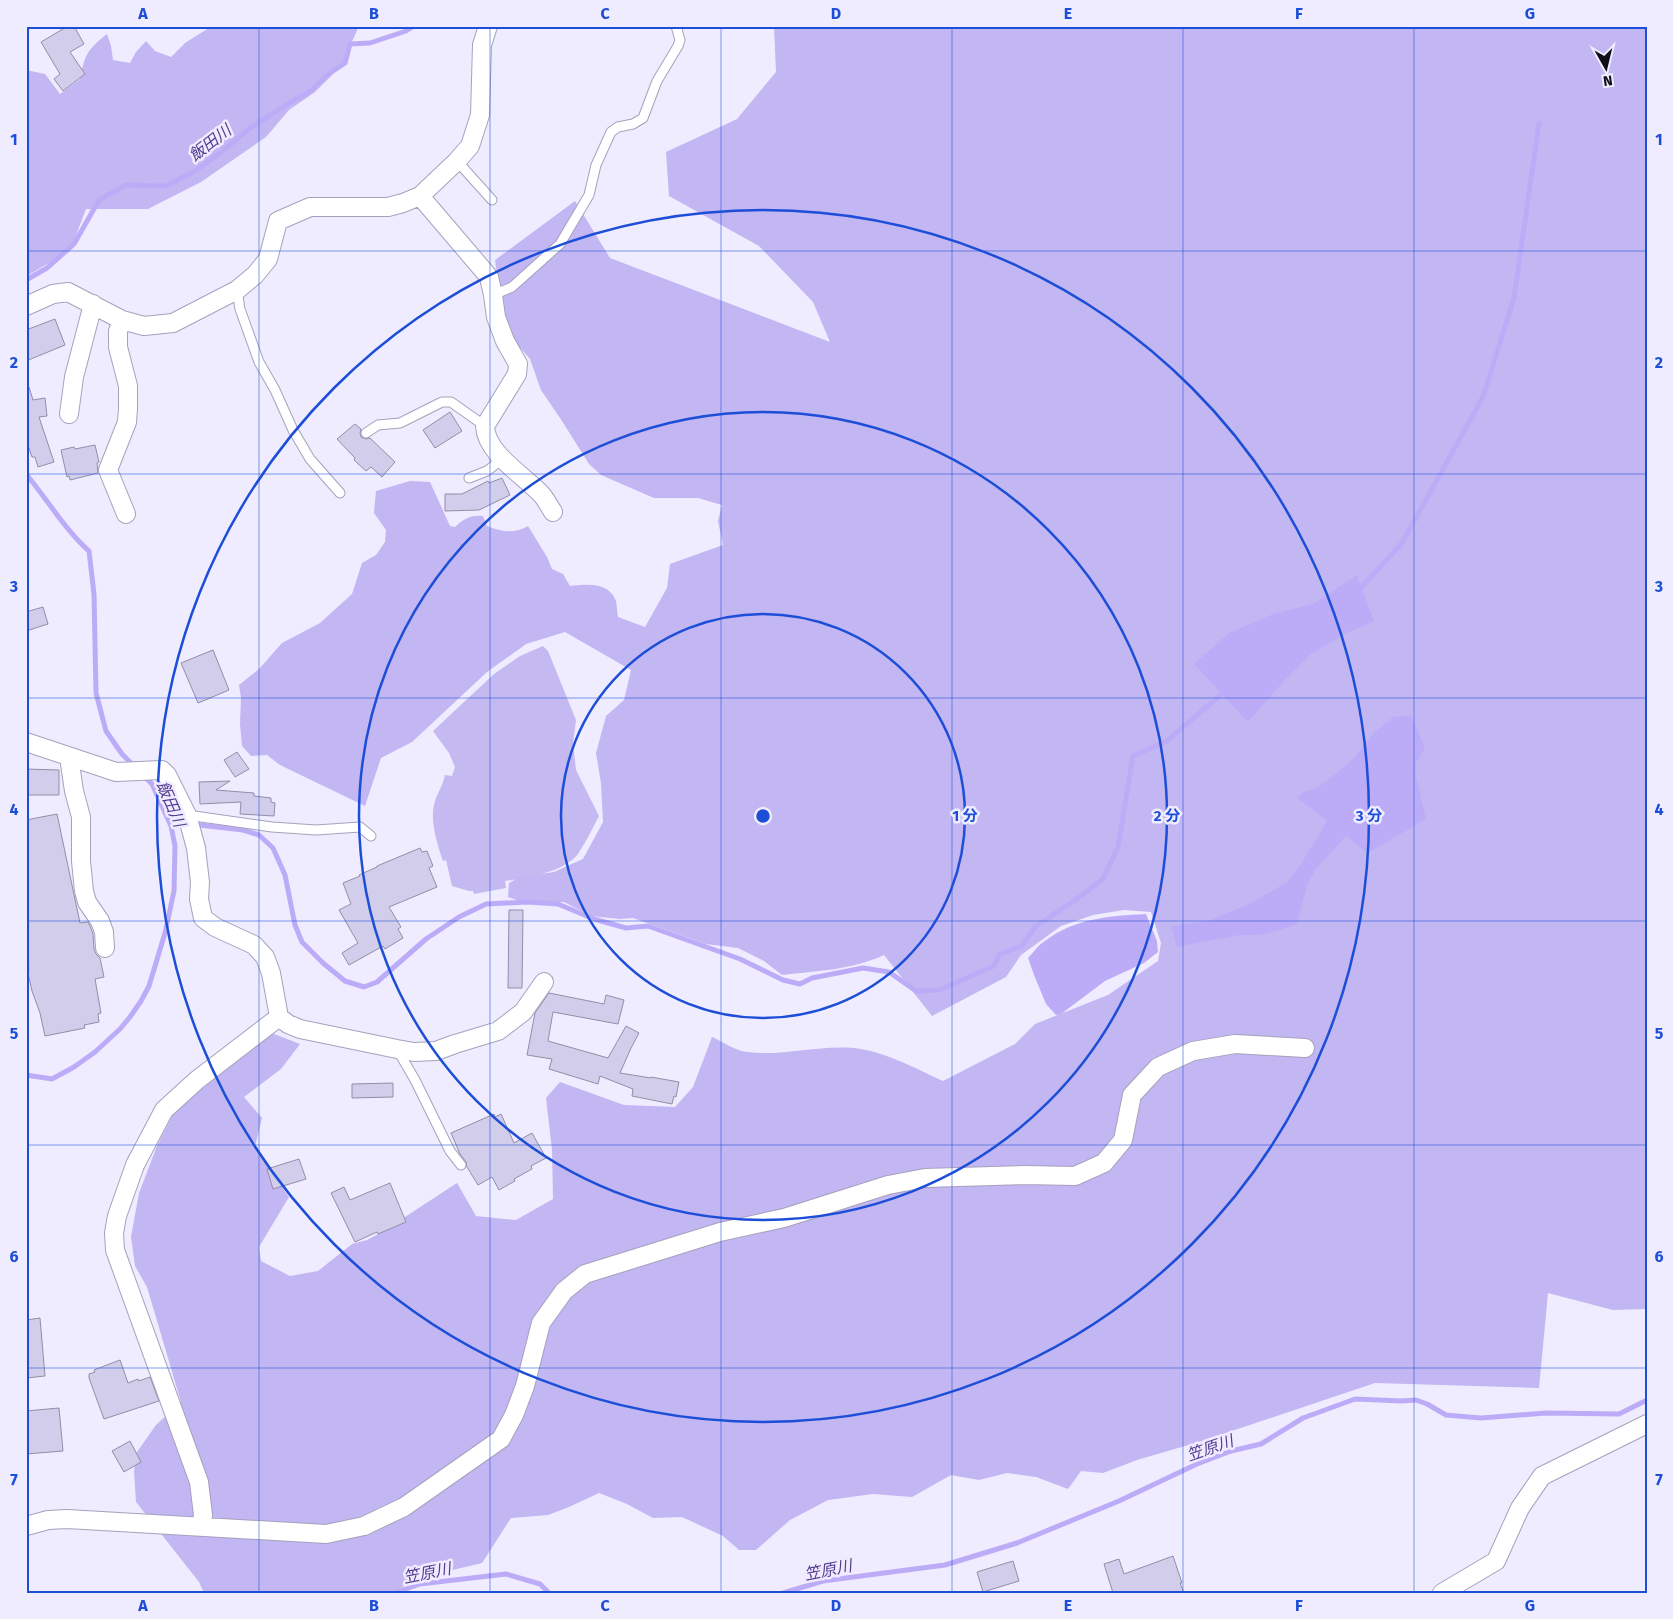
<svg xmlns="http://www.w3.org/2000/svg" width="1673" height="1619" font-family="'Fira Sans','Noto Sans JP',sans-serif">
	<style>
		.green { fill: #c4b9f1 }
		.forest { fill: #c2b6f3 }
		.water { fill: #bcacf8 }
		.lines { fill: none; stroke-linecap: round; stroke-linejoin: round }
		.stream { stroke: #bcacf8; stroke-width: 5 }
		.building { fill: #d2cdea; stroke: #928da9 }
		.service-casing { stroke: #a6a1bd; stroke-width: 11 }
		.minor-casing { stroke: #a6a1bd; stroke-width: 20 }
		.service { stroke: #fff; stroke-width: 9 }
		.minor { stroke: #fff; stroke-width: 18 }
		.grid { fill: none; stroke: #1d4ed8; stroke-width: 1; stroke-opacity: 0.55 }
		.ring { fill: none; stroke: #1d4ed8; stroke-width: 2.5 }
		.labels { text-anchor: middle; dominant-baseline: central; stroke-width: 5; stroke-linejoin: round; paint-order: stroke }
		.water-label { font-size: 16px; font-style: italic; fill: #543b91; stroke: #efecff }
		.centre { fill: #1d4ed8; stroke: #efecff; stroke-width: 2.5 }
		.ring-label { font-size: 15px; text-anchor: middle; font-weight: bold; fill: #1d4ed8; stroke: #efecff; stroke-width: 5; stroke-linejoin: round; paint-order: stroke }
		.neatline { fill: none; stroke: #1d4ed8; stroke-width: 2 }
		.grid-label { font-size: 16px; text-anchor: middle; font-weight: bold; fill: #1d4ed8 }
	</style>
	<rect width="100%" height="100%" fill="#efecff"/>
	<path class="green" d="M543 646 548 651 576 720 573 743 576 770 599 816C592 829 586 842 578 854 564 872 527 878 505 881L506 888 474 894 473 891H469L452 886 446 860 443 861C437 843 429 819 435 801 438 792 443 785 445 775L452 776 455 767 449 753 433 731 494 674 520 656Z"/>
	<path class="forest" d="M212 26H359L341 66 315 92 289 110 266 137 201 182 148 209H86L70 251 30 274H26V70L45 74 60 94 80 79C85 54 87 50 107 34L111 46 113 60 130 63 136 52 146 41 155 51 171 57 185 43Z
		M774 26H1647V1309L1613 1310 1548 1293 1539 1388 1375 1383 1202 1441 1137 1460 1103 1473 1081 1471 1068 1489 1036 1477 1007 1473 979 1480 951 1475 912 1497 873 1494 828 1500 790 1520 756 1550H739L723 1536 682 1517 653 1518 627 1504 599 1493 569 1507 548 1515 511 1518 482 1563 419 1578 392 1593H204L199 1582 136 1502 134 1471 137 1452 156 1425 181 1402 147 1287 135 1266 131 1237 139 1193 157 1146 175 1110 269 1032 300 1044 281 1069 244 1097 262 1118 255 1147 289 1197 259 1247 261 1261 290 1276 318 1271 352 1244 367 1240 382 1232 457 1183 476 1216 516 1220 553 1199 552 1150 546 1098 560 1082 624 1105 675 1107 693 1087 712 1037C722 1041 735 1051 747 1052 785 1057 823 1043 861 1049 890 1054 917 1069 943 1081L1015 1044 1035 1024 1108 995 1158 961 1161 943 1151 912 1124 910 1093 915 1061 926 1021 955 1006 977 932 1016 884 955C851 970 818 971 782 975L764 961 738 948 706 944 633 918 620 919 591 916 564 902 528 904 508 897 509 883 520 877 554 872 583 859 603 822 601 783 596 753 606 716 624 700 631 670 565 632 526 644 487 672 412 742 381 758 365 806 280 765 267 755 251 756 242 746 240 724 241 698 239 685 259 669 282 643 320 623 352 594 362 563 376 555 385 542 386 530 374 513 376 491 410 481 430 482 450 526 455 527C465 518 470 515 483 516L487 526C502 532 514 534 528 526L547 557 552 569 563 574 570 586C587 584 609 582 616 601 617 606 617 612 618 617L645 627 667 588 670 564 723 545 718 521 722 505 698 498H654L601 475 589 464 562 421 541 390 530 359 510 336 502 307 495 260 575 201 610 258 830 342 813 302 759 246 669 196 666 152 737 119 776 72Z"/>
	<path class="water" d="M1357 575 1374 621 1349 632 1311 654 1283 682 1248 722 1194 664 1229 633 1273 614 1313 604Z
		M1411 715 1425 748 1416 762 1415 772 1426 819 1368 853 1346 836 1316 869 1307 885 1297 924 1280 930 1259 935H1239L1177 947 1171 926 1208 921 1247 905 1286 883 1301 864 1327 821 1297 798 1303 792 1315 789 1327 781 1353 759 1373 734 1393 717Z
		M1146 914 1157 941 1158 952 1144 963 1105 981 1061 1014 1056 1015 1046 1004 1034 975 1028 958C1034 952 1038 945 1045 941 1075 918 1110 916 1146 914Z"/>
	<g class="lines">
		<path class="stream" d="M26 280 47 268 74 244 99 200 126 185 166 186 195 171 220 153 249 129 289 103 309 92 330 73 345 63 350 44 370 43 406 31 414 26
			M26 474C47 499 65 530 89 551L94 594 96 693 106 731 122 754 135 767
			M1358 591 1402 543 1483 397 1514 298 1539 123
			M171 826 199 825 243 830 259 835 273 848 285 875 295 925 302 942 323 963 345 981 364 987 377 982 426 939 459 917 486 904 528 902 558 904 594 919 626 928 648 926 740 959 783 980 800 984 812 978 863 968 889 972 916 991 939 990 994 966 1000 954 1022 946 1035 927 1078 898 1103 879 1118 847 1133 756 1167 741 1226 690
			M26 1075 52 1079 74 1067 95 1052 120 1029 130 1017 141 1001 149 986 165 933 174 891 175 846 171 826 152 784 143 775
			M394 1593 420 1584 506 1574 540 1584 549 1593
			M783 1593 823 1581 945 1565 1017 1543 1119 1501 1197 1464 1231 1451 1261 1444 1303 1418 1355 1399 1402 1401 1416 1400 1427 1404 1446 1415 1481 1418 1546 1413 1619 1414 1647 1400"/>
	</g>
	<path class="building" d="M68 26H74L84 44 70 52 85 74 63 91 54 79 60 74 41 42Z
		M55 319 65 345 26 361V330Z
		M29 387 33 400 45 398 47 416 39 417 54 462 38 467 35 457H32L26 440V388Z
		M450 412 462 431 435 448 423 430Z
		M355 424 361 429 360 433 361 437 366 439 370 438 395 462 382 477 371 467 366 471 354 460 355 458 337 439Z
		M95 445 99 462 97 463 98 473 70 480 69 476 67 477 61 450 74 447 75 449Z
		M502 478 510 495 479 510 445 511V494H462L488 481 489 483Z
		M43 607 48 624 26 631V612Z
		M213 650 229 690 198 703 181 663Z
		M237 752 249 769 235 777 224 760Z
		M26 769 59 770V795H26Z
		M230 781 216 790 254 793V796L271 798V802L275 803 274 816 240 814 241 802 200 804 199 782Z
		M57 814 80 923 88 922 90 926 93 934 94 949 96 954 100 958 104 977 95 979 101 1013 98 1014 99 1022 84 1025 85 1028 45 1036 40 1013 32 991 27 969H29L26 952V820Z
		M420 848 422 852 427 851 433 866 429 868 437 887 389 907 401 927 398 929 403 938 385 949 383 946 349 965 342 953 358 943 339 910 351 904 343 883 360 876 359 875 377 867V866Z
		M509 910H523L522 988H508Z
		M549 993 604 1004 606 995 624 1000 618 1024 553 1012 548 1041 608 1058 626 1026 639 1033 631 1048 620 1073 651 1078V1077L679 1082 676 1097 674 1096 672 1104 632 1096 633 1089 600 1076 598 1084 549 1069 552 1059 527 1055 535 1013Z
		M393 1083V1097L352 1098V1084Z
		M494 1114 495 1117 501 1114 514 1143 532 1133 546 1158 531 1166 532 1169 514 1179 515 1181 499 1190 492 1177 478 1185 467 1167 466 1162 460 1154 451 1133Z
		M299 1159 306 1179 273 1189 267 1169Z
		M390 1183 406 1222 378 1234 377 1232 355 1242 331 1193 344 1187 350 1200Z
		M40 1318 45 1376 26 1378V1320Z
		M120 1360 128 1383 138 1379 139 1381 150 1377 159 1401 104 1419 89 1378V1374L95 1372 94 1370Z
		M59 1408 63 1451 26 1454V1411Z
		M130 1441 141 1462 124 1472 112 1451Z
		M1173 1556 1182 1583H1180L1184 1593H1113L1104 1564 1119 1559 1124 1574Z
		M1013 1561 1019 1581 983 1592 977 1572Z"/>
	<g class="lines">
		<defs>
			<path id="service" d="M457 161 492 200
				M237 290 240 309 259 362 275 390 293 430 310 459 340 493
				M493 295 512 287 560 244 589 195 596 165 611 132 618 127 633 124 643 118 657 81 678 46 680 40 676 26
				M366 433 378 425 400 423 442 402H451L485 426
				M469 478 487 471 496 464V454
				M187 815 272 827 316 830 360 827 371 836
				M397 1049 415 1080 450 1151 461 1165"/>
			<path id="minor" d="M420 196 489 277 493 295 496 317 505 341 518 364 517 374 485 426C486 454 525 476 542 495 546 500 550 507 553 512
				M26 306 53 294 68 292 122 320 144 326 173 323 237 290 255 275 268 259 278 221 310 207H388L403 203 420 196 457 161 470 146 480 115 482 45 488 26
				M122 320 118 331V347L128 386V409L127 422 108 470 126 514
				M69 414 74 377 93 304
				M26 742 116 772 162 770 167 775 187 815 196 848 200 882 199 899 203 918 215 927 254 945 265 957 271 973 279 1017 288 1024 300 1029 397 1049 414 1052 436 1051 455 1044 498 1031 523 1012 544 982
				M69 757 74 791 81 817V861L84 891 87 902 100 921 104 932 105 948
				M26 1526 48 1520 67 1519 326 1534 364 1526 404 1507 501 1439 514 1415 525 1386 541 1323 564 1291 585 1274 720 1232 784 1218 888 1185 925 1178 1024 1175 1075 1176 1104 1163 1123 1140 1132 1095 1158 1067 1193 1051 1235 1044 1305 1048
				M201 1527 203 1515 199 1482 115 1250 114 1233 117 1216 135 1165 164 1110 197 1080 279 1017
				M1442 1593 1496 1561 1520 1508 1542 1476 1647 1424"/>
		</defs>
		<use href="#service" class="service-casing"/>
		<use href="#minor" class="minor-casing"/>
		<use href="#service" class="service"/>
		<use href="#minor" class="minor"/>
	</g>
	<path class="grid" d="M259 26V1593M490 26V1593M721 26V1593M952 26V1593M1183 26V1593M1414 26V1593M26 251H1647M26 474H1647M26 698H1647M26 921H1647M26 1145H1647M26 1368H1647"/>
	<g class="ring">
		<circle cx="763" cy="816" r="202"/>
		<circle cx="763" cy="816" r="404"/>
		<circle cx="763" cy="816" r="606"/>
	</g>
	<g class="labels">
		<g class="water-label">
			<text transform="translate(210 143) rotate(-38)">飯田川</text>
			<text transform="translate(171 804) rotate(67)">飯田川</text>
			<text transform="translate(1210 1448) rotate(-19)">笠原川</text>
			<text transform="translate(828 1570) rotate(-11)">笠原川</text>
			<text transform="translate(427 1573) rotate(-11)">笠原川</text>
		</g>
	</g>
	<circle cx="763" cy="816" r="8" class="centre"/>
	<g class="ring-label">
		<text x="965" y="821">1 分</text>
		<text x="1167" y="821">2 分</text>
		<text x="1369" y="821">3 分</text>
	</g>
	<rect width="1673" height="1619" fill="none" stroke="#efecff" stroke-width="55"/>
	<g transform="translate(1606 68) rotate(172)" stroke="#efecff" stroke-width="4" paint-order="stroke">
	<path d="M0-4L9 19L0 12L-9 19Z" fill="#0e0c16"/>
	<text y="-8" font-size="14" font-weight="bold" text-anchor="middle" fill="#0e0c16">N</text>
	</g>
	<rect x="28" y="28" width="1618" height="1564" class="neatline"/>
	<g class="grid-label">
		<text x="143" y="19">A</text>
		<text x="374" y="19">B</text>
		<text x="605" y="19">C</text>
		<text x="836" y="19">D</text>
		<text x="1068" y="19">E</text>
		<text x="1299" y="19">F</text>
		<text x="1530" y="19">G</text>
		<text x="14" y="145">1</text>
		<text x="1659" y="145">1</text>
		<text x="14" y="368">2</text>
		<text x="1659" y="368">2</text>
		<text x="14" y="592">3</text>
		<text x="1659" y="592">3</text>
		<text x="14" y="815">4</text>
		<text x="1659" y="815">4</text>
		<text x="14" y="1039">5</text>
		<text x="1659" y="1039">5</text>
		<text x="14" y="1262">6</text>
		<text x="1659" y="1262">6</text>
		<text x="14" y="1485">7</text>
		<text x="1659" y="1485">7</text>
		<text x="143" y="1611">A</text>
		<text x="374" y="1611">B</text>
		<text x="605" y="1611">C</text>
		<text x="836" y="1611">D</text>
		<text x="1068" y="1611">E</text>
		<text x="1299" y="1611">F</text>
		<text x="1530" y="1611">G</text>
	</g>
</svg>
